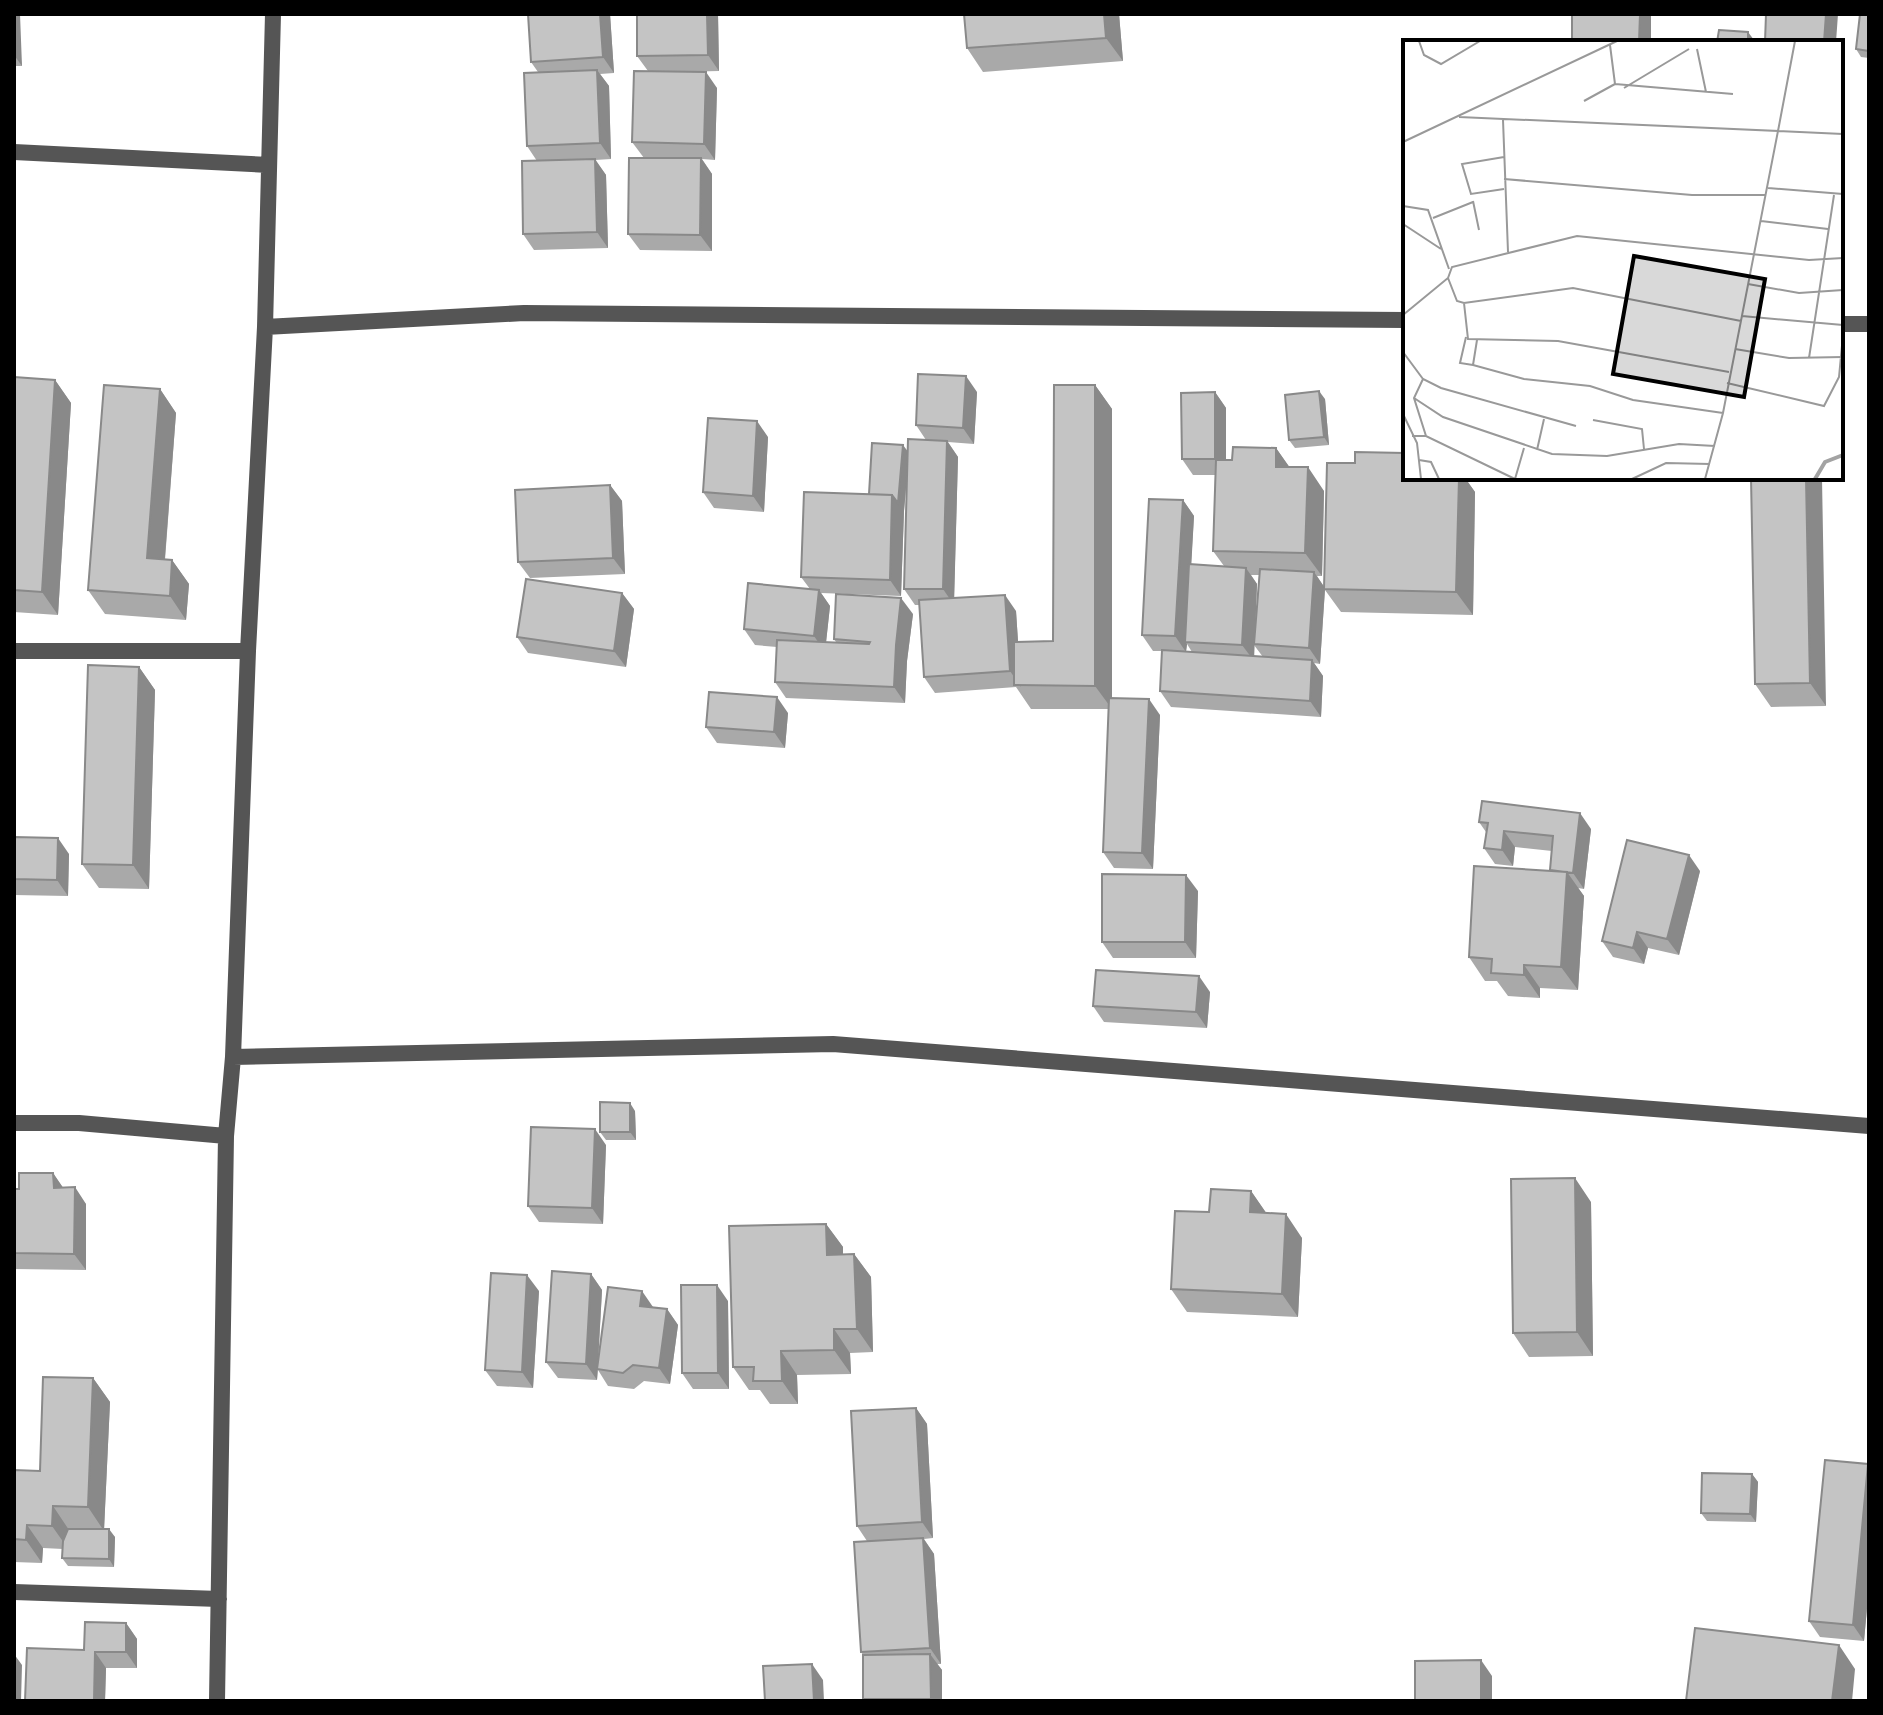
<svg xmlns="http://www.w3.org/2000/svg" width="1883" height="1715" font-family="'Alegreya Sans',sans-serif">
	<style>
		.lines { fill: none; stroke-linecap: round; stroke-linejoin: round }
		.minor { stroke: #555; stroke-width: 16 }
		.wall { fill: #a9a9a9; fill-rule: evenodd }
		.shaded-wall { fill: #898989 }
		.building { fill: #c4c4c4; stroke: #898989; stroke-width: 2 }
		.inset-river { fill: none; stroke: #a3a3a3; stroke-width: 4 }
		.inset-road { fill: none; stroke: #999; stroke-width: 2 }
		.view { fill: #000; fill-opacity: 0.15; stroke: #000; stroke-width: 4 }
		.inset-edge { fill: none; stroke: #000; stroke-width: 4 }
	</style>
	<rect width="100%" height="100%" fill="#fff"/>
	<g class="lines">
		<path class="minor" d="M14 152 269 165
			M1841 324H1869
			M265 327 524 313 1405 320
			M14 651H248
			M233 1057 833 1044 1869 1126
			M14 1123H79L226 1136
			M14 1592 219 1599
			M217 1701 226 1136 233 1057 248 651 265 327 273 14"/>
	</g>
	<path class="wall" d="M14 14 22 66H14Z
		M528 14H610L614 73 600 74 609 86 611 159 595 160 606 175 608 248 534 250 523 234 537 161 527 146 538 72 531 62Z
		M637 14H718L719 71 678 72 717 88 715 160 702 159 712 174V251L640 250 628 234 644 158 632 142 648 71 637 56Z
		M1119 14 1123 61 983 72 967 48Z
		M1869 14V58L1861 57 1856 49Z
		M14 377 55 380 71 403 58 615 14 612Z
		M1095 385 1112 409V698L1160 715 1153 869 1114 868 1103 852 1109 709H1031L1016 687 935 693 924 677 919 605H915L904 589 908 466 904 511 901 596 821 593 830 606 826 642H836L834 639 913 614 907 661 905 703 786 698 775 682 777 647 755 645 744 629 810 589 801 577 869 494 908 452 926 440 916 425 977 392 974 444 948 442 958 457 954 598 1016 611 1018 641H1053Z
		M160 389 176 413 165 560H172L189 584 186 620 105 614 88 590Z
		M1215 392 1226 408V460H1232L1276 448 1289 467 1324 491 1322 576H1317L1324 587 1405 478H1465L1475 492 1473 615 1341 612 1325 590 1320 664 1314 663 1323 676 1321 717 1171 707 1160 691 1162 651H1153L1142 635 1183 500 1194 516 1191 564 1224 566 1213 551 1215 475H1193L1182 459ZM1251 575H1259L1255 632 1257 584ZM1187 644 1192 652 1186 651ZM1254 645 1263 657 1254 656Z
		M1325 399 1329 445 1295 448 1289 440Z
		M768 437 764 512 714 508 703 492Z
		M1751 478 1826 706 1771 707 1755 684Z
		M610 485 622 501 625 574 530 578 518 562Z
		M622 593 634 609 626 667 528 653 517 637Z
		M139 667 155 690 149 889 99 888 82 864Z
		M788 713 785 748 717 743 706 727Z
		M1479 822 1591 829 1584 889 1578 888 1584 896 1578 990 1540 988V998L1508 996 1497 981H1485L1469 957 1551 871 1550 870 1552 851 1515 847 1513 866 1495 864 1484 848 1486 832Z
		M14 837 69 854 68 896 14 895Z
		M1700 871 1679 955 1648 948 1644 964 1613 957 1602 941Z
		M1198 891 1196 958H1113L1102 942Z
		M1210 992 1207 1028 1104 1022 1093 1006Z
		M635 1111 636 1140H606L600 1132Z
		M606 1145 603 1224 539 1222 528 1206Z
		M53 1173 63 1188 86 1204V1270L14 1269V1189H19Z
		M1251 1191 1266 1213 1302 1238 1298 1317 1187 1312 1171 1289 1209 1212Z
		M1591 1202 1593 1356 1529 1357 1513 1333Z
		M826 1224 843 1247V1254H854L871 1277 873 1352 850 1353 851 1374 797 1375 798 1404H770L760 1390H749L733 1367Z
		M591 1274 602 1290 598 1364 653 1307 667 1309 678 1325 670 1384 644 1381 634 1389 608 1386 598 1370 597 1380 558 1378 546 1362Z
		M539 1291 533 1388 497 1386 485 1370Z
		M728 1301 729 1389H693L682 1373Z
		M93 1378 110 1402 104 1529 115 1537 114 1567 68 1566 62 1558 63 1549 43 1548 42 1563 14 1562V1470L40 1471Z
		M916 1408 927 1424 933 1538 924 1539 934 1554 941 1664H937L942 1670V1701H864L863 1699V1655L861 1652 867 1541 857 1526Z
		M1868 1464 1869 1466V1586L1864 1641 1820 1637 1809 1621Z
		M1752 1474 1758 1482 1756 1522 1707 1521 1701 1513Z
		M126 1623 137 1639V1668H106L105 1701H25L84 1650Z"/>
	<path class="shaded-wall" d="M14 14H20L22 66 14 55Z
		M600 14H610L614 73 603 57Z
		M707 14H718L719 71 708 55Z
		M1104 14H1119L1123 61 1106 38Z
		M1640 14H1651V42H1639Z
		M1826 14H1838L1836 42H1824Z
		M1748 32 1754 40V42H1748Z
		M597 70 609 86 611 159 600 143Z
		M706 72 717 88 715 160 704 144Z
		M701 158 712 174V251L700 235Z
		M595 159 606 175 608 248 597 232Z
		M966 376 977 392 974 444 963 428Z
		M55 380 71 403 58 615 42 592Z
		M1095 385 1112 409V709L1095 686Z
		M160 389 176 413 163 582 147 558Z
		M1319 391 1325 399 1329 445 1324 437Z
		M1215 392 1226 408V475L1215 459Z
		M757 421 768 437 764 512 753 496Z
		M947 441 958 457 954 605 943 589Z
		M903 445 909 453 904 511 898 503Z
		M1276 448 1293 472 1276 467Z
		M1308 467 1324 491 1322 576 1305 553Z
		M1459 478H1465L1475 492 1473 615 1456 592Z
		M1806 478H1822L1826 706 1810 683Z
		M610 485 622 501 625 574 613 558Z
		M892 495 904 511 901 596 890 580Z
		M1183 500 1194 516 1187 642H1185L1187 644 1186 652 1175 636Z
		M172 560 189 584 186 620 170 596Z
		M1246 568 1257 584 1254 661 1242 645Z
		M1314 572 1325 588 1320 664 1309 648Z
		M819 590 830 606 825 652 814 636Z
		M622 593 634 609 626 667 614 651Z
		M1005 595 1016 611 1021 687 1010 671Z
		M901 598 913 614 907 661 905 703 894 687 896 645Z
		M1312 660 1323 676 1321 717 1310 701Z
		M139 667 155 690 149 889 133 865Z
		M777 697 788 713 785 748 774 732Z
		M1149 699 1160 715 1153 869 1142 853Z
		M1580 813 1591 829 1584 889 1573 873Z
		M1504 831 1515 847 1513 866 1502 850Z
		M58 838 69 854 68 896 57 880Z
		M1689 855 1700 871 1679 955 1667 939Z
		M1567 872 1584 896 1578 990 1561 967Z
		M1186 875 1198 891 1196 958 1185 942Z
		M1637 932 1648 948 1644 964 1633 948Z
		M1524 965 1540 988V998L1524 975Z
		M1199 976 1210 992 1207 1028 1196 1012Z
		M630 1103 635 1111 636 1140 630 1132Z
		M595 1129 606 1145 603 1224 592 1208Z
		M53 1173 64 1189 54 1188Z
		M1575 1178 1591 1202 1593 1356 1577 1332Z
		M75 1187 86 1204V1270L74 1254Z
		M1251 1191 1267 1214 1250 1212Z
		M1286 1214 1302 1238 1298 1317 1282 1294Z
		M826 1224 843 1247V1278L827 1255Z
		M854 1254 871 1277 873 1352 857 1329Z
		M591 1274 602 1290 597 1380 586 1364Z
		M527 1275 539 1291 533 1388 522 1372Z
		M717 1285 728 1301 729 1389 718 1373Z
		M642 1291 653 1307 651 1322 640 1306Z
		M667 1309 678 1325 670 1384 659 1368Z
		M834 1329 850 1353 851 1374 834 1350Z
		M781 1351 797 1375 798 1404 782 1381Z
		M93 1378 110 1402 104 1531 88 1507Z
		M916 1408 927 1424 933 1538 922 1522Z
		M1868 1464 1869 1466V1586L1864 1641 1853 1625Z
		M1752 1474 1758 1482 1756 1522 1750 1514Z
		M53 1506 69 1530V1550L52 1526Z
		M27 1525 43 1548 42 1563 26 1540Z
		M109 1529 115 1537 114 1567 109 1559Z
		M923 1538 934 1554 941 1664 930 1648Z
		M126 1623 137 1639V1668L126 1652Z
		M1839 1645 1855 1669 1852 1701H1832Z
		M95 1652 106 1668 105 1701H94Z
		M14 1654 22 1665 21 1701H14Z
		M930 1654 942 1670V1701H932L931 1699Z
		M1481 1660 1492 1676V1701H1481Z
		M812 1664 823 1680 824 1701H814Z"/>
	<path class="building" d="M528 14H600L603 57 531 62Z
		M637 14H707L708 55 637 56Z
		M964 14H1104L1106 38 967 48Z
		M1572 14H1640L1639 42H1572Z
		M1766 14H1826L1824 42H1765Z
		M1860 14H1869V51L1856 49Z
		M1719 30 1748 32V42H1717Z
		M597 70 600 143 527 146 524 73Z
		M634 71 706 72 704 144 632 142Z
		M629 158H701L700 235 628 234Z
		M595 159 597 232 523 234 522 161Z
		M918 374 966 376 963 428 916 425Z
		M14 377 55 380 42 592 14 590Z
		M104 385 160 389 147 558 172 560 170 596 88 590Z
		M1054 385H1095V686L1014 685V642L1053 641Z
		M1319 391 1324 437 1289 440 1285 395Z
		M1215 392V459H1182L1181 393Z
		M708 418 757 421 753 496 703 492Z
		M908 439 947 441 943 589H904Z
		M872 443 903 445 898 503 892 495 869 494Z
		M1233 447 1276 448V467H1308L1305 553 1213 551 1216 460H1232Z
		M1355 452 1405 453V478H1459L1456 592 1324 589 1327 463H1355Z
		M1751 478H1806L1810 683 1755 684Z
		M610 485 613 558 518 562 515 490Z
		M804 492 892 495 890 580 801 577Z
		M1149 499 1183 500 1175 636 1142 635Z
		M1189 564 1246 568 1242 645 1185 642Z
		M1260 569 1314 572 1309 648 1254 644Z
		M526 579 622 593 614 651 517 637Z
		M748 583 819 590 814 636 744 629Z
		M836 594 901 598 896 645 894 687 775 682 777 640 869 644 870 642 834 639Z
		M1005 595 1010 671 924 677 919 600Z
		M1162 650 1312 660 1310 701 1160 691Z
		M88 665 139 667 133 865 82 864Z
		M709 692 777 697 774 732 706 727Z
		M1109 698 1149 699 1142 853 1103 852Z
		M1482 801 1580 813 1573 873 1550 870 1553 836 1504 831 1502 850 1484 848 1488 823 1479 822Z
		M14 837 58 838 57 880 14 879Z
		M1627 840 1689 855 1667 939 1637 932 1633 948 1602 941Z
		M1474 866 1567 872 1561 967 1524 965V975L1491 973 1492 959 1469 957Z
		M1102 874 1186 875 1185 942H1102Z
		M1096 970 1199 976 1196 1012 1093 1006Z
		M600 1102 630 1103V1132H600Z
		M531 1127 595 1129 592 1208 528 1206Z
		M19 1173H53L54 1188 75 1187 74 1254 14 1253V1189H19Z
		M1575 1178 1577 1332 1513 1333 1511 1179Z
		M1211 1189 1251 1191 1250 1212 1286 1214 1282 1294 1171 1289 1175 1211 1209 1212Z
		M826 1224 827 1255 854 1254 857 1329H834V1350L781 1351 782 1381H753L754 1367H733L729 1226Z
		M552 1271 591 1274 586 1364 546 1362Z
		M491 1273 527 1275 522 1372 485 1370Z
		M681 1285H717L718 1373H682Z
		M608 1287 642 1291 640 1306 667 1309 659 1368 633 1365 623 1373 597 1369Z
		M43 1377 93 1378 88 1507 53 1506 52 1526 27 1525 26 1540 14 1539V1470L40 1471Z
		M916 1408 922 1522 857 1526 851 1411Z
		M1825 1460 1868 1464 1853 1625 1809 1621Z
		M1702 1473 1752 1474 1750 1514 1701 1513Z
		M68 1529H109V1559L62 1558 63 1541Z
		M923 1538 930 1648 861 1652 854 1542Z
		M85 1622 126 1623V1652H95L94 1701H25L27 1648 84 1650Z
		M1695 1628 1839 1645 1832 1701H1686Z
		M930 1654 931 1699H863V1655Z
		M1481 1660V1701H1415V1661Z
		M812 1664 814 1701H765L763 1666Z"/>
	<g transform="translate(1403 40)">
		<rect width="440" height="440" fill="#fff"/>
		<path class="inset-river" d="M412 439 422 422 440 415"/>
		<path class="inset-road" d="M16 1 21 15 38 24 77 1M392 1 375 91 440 94M207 5 212 44M294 9 303 52M212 44 330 54M221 48 286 9M181 61 212 44M56 77 375 91 320 373 302 439M100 80 105 212M0 102 214 1M101 117 59 124 68 154 101 149M101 139 289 155H363M365 148 440 154M70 161 76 190M0 166 25 170 46 229M30 178 70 162M358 181 425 189M0 184 38 209M45 238 54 261 61 263 170 248 338 281M345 244 396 253 440 250M61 263 65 299 155 301 326 332M0 275 45 238 49 227 174 196 406 220 440 218M339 276 440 285M63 297 57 323 70 325M74 300 70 325 121 339 187 346 230 360 320 373M332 309 386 318 440 317M0 312 20 339 38 348 173 386M406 318 431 155M20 339 11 358 23 396M324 343 421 366 436 337 440 295M11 358 40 377 149 414 204 416 276 404 312 406M0 374 14 403 18 439M190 380 239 389 241 409M9 396H23L112 439M134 410 141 379M16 420 28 422 36 439M112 439 121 408M229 439 263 423 307 424"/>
		<path class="view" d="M231 216 362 239 341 357 210 334Z"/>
		<rect width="440" height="440" class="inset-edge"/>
	</g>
	<rect width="1883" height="1715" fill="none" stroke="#000000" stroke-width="32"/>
</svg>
